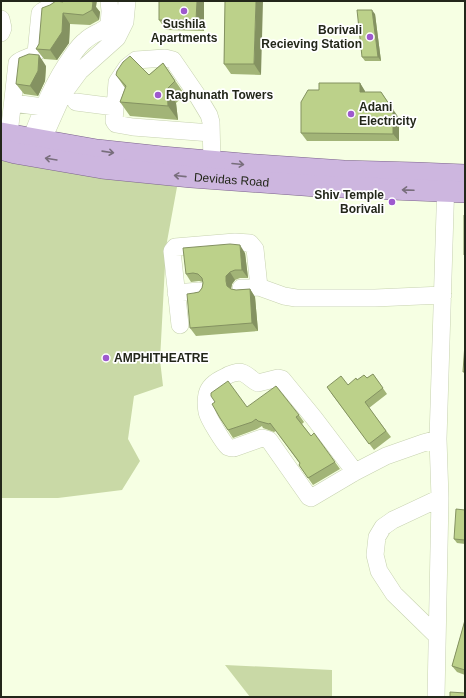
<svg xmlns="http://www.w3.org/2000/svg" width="466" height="698" font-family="Arial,sans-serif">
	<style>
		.green { fill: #c9d9a6 }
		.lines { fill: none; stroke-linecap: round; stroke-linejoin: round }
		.minor-casing { stroke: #c7d2b0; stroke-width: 18 }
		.major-casing { stroke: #7c648c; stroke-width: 22 }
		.minor { stroke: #fff; stroke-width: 17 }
		.major { stroke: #cdb6df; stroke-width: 21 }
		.wall { fill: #a2b477 }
		.shaded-wall { fill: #849261 }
		.building { fill: #bcd18a; stroke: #849261 }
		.oneway { stroke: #786e7c }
		.poi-dot { fill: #9e59ce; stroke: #fff; stroke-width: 1.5 }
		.labels { text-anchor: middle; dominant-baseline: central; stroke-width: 3.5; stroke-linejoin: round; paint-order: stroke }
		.poi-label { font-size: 12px; font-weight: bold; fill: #23271a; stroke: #fff; text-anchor: start }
		.street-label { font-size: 12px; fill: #23271a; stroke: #fff }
	</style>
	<rect width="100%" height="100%" fill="#f6ffe3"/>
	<path class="green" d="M1 157 101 172 177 187 166 247 160 360 163 386 134 396 128 439 140 461 122 490 58 498H1Z
		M225 665 332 670V697H250Z"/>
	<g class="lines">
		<defs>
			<path id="minor" d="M1 19 3 28 1 33
				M76 102 115 107
				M13 103 43 107
				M211 133 133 127 116 124 114 121 117 82 127 67 136 60 165 58 173 60 197 95 209 115 211 122 212 162
				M9 134 17 63C23 58 30 58 36 53L40 13C47 6 54 10 59 1
				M31 139C42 110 54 81 72 56 76 50 80 44 86 40 92 34 102 32 109 25L110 11 109 1
				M42 141 63 94 80 71 117 38 125 22 127 1
				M241 288 259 287
				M176 293 199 291
				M180 325 172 251 175 247 235 242 250 243 255 249 259 287 284 296 296 298H375L443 295
				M355 472 314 418 282 379 278 378 258 383C253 381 248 375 243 373 238 371 229 374 225 377 218 380 209 386 207 394 206 399 206 407 207 412 208 418 224 444 228 447 230 448 231 448 234 448L262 438 269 440 309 497 311 498 355 472 386 456 423 443 438 439
				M437 636 394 594 379 571 375 555 377 537 383 527 393 520 440 498
				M436 697 440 498 438 439 446 179"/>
			<g id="major">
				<path d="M1 133 97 150 162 157 243 164 344 171 417 173 465 175"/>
				<path id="s1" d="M1 149 15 153 102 168 191 177 316 186 465 192"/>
			</g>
		</defs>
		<use href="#minor" class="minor-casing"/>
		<use href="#major" class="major-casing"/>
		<use href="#minor" class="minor"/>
		<use href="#major" class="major"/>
	</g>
	<path class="wall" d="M204 1V31L166 30 159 20Z
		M225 1 261 75 231 74 224 64Z
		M50 5 96 7 100 12 99 20 90 25 70 24 69 43 57 60 44 59 36 49 39 44Z
		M375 14 381 61H365L362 57Z
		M163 63 185 95 176 103 178 120 130 116 120 102 125 88 116 75H149Z
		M46 66 45 81 38 96 24 94 16 84Z
		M360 83 365 92 399 118V141H307L301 133 319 90Z
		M245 253 248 278H240L235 280 232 284 231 289 236 290 250 289 255 297 258 331 196 336 190 328 194 293 199 292 202 288 203 282 199 281 191 282 186 274Z
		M373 374 387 394 369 408 391 437 374 450 331 393 357 380 367 378Z
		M247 407 299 415 304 422 302 424 311 436 335 462 340 469 313 485 299 465 300 464 276 431 274 432 263 428 262 426 257 429 233 438 220 418Z
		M465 510V544L457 543 454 539Z
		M465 620V675L457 672 452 666Z"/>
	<path class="shaded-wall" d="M89 1H97L96 7 100 12 99 20 92 10Z
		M197 1H204V31L196 20Z
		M256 1H263L261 75 254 64Z
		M372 10 375 14 381 61 378 57Z
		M63 13 70 24 69 43 57 60 50 50Z
		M39 55 46 66 45 81 38 96 30 86Z
		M360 83 365 91V99L360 92Z
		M167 89 176 103 178 120 168 106Z
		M381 92 399 118V141L393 134Z
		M240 245 245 253 248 278 242 270Z
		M230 272 235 280 232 284 231 289 227 286 226 281V276Z
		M250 289 255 297 258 331 252 323Z"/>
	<path class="building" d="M56 1 63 2 64 1H89L93 2 92 10 83 15 63 13 62 32 50 50 36 49 39 44 42 8 50 5Z
		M159 1H197L196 20H159Z
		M225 1H256L254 64H224Z
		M357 10H372L378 57H362Z
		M29 54 39 55 38 71 30 86 16 84 19 58Z
		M130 56 149 75 163 63 175 81 167 89 168 106 120 102 126 86 116 75 117 71 123 62Z
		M319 83H360V92H381L393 110V134L301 133V102L308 90H319Z
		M464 215H465V255H464Z
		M230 244 240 245 242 270H235L230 272 226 276V281L227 286 231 289 236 290 250 289 252 323 190 328 187 294 194 293 199 292 202 288 203 283 202 278 198 274 193 273 186 274 183 248Z
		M465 343V372H463Z
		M373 374 383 388 365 402 386 431 369 444 327 387 341 376 348 385 356 378 357 380 364 375 367 378Z
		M228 381 247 407 276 386 299 415 296 417 311 436 314 433 335 462 308 478 299 465 300 463 270 423 269 424 258 421 256 419 252 422 228 430 220 418 212 404 215 402 211 396V393Z
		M456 509 465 510V540L454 539Z
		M465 620V670L452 666Z
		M450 692 465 693V697H450Z"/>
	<defs><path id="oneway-shaft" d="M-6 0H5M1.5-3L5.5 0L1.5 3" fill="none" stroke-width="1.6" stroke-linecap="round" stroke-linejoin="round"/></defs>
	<g class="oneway">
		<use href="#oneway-shaft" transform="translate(108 152) rotate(8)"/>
		<use href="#oneway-shaft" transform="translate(51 159) rotate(-171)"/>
		<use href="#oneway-shaft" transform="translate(238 164) rotate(5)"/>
		<use href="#oneway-shaft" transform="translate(180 176) rotate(-174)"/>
		<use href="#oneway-shaft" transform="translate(408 190) rotate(-178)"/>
	</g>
	<g class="poi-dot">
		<circle cx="184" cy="11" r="4"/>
		<circle cx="370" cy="37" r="4"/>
		<circle cx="158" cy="95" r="4"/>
		<circle cx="351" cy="114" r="4"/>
		<circle cx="392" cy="202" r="4"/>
		<circle cx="106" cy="358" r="4"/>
	</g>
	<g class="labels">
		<g class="poi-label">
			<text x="184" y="24" text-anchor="middle">Sushila<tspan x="184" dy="14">Apartments</tspan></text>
			<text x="362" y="30" text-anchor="end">Borivali<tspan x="362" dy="14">Recieving Station</tspan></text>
			<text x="166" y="95">Raghunath Towers</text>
			<text x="359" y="107">Adani<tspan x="359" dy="14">Electricity</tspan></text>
			<text x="384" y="195" text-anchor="end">Shiv Temple<tspan x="384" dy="14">Borivali</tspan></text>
			<text x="114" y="358">AMPHITHEATRE</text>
		</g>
		<g class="street-label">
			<text stroke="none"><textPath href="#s1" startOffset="233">Devidas Road</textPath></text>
		</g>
	</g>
	<rect width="466" height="698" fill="none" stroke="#23271a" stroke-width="4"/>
</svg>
